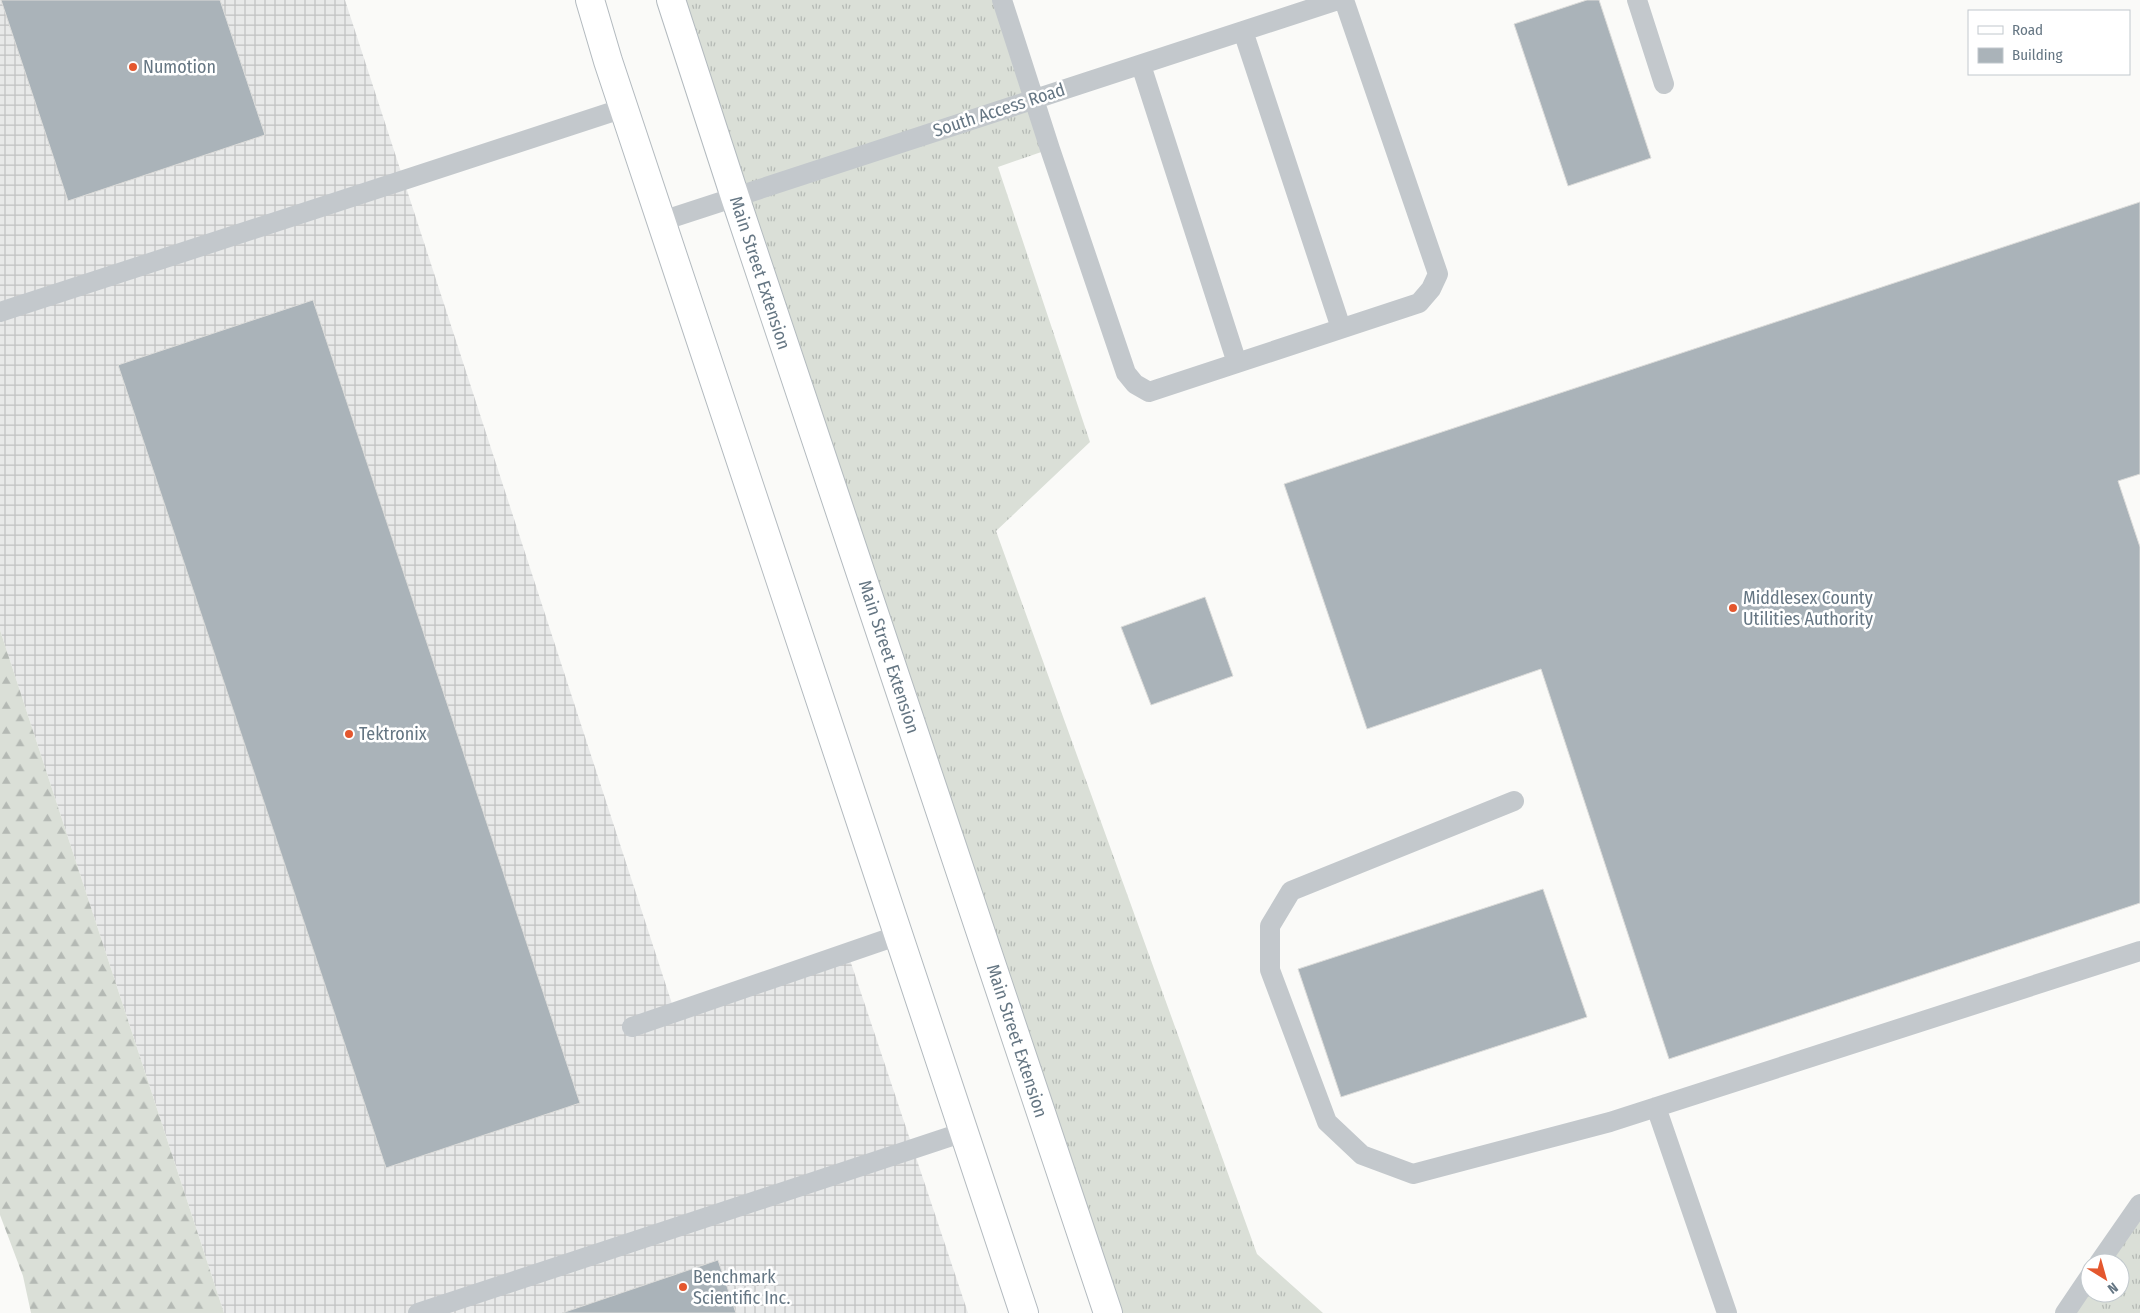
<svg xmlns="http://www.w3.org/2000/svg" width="2140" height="1313" font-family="'Fira Sans Condensed',sans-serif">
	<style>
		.industrial { fill: url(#industrial-grid) }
		.grass { fill: url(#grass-tufts) }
		.forest { fill: url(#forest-firs) }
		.building { fill: #aab3b9; stroke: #dcdcda }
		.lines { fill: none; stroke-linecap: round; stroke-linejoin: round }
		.secondary-casing { stroke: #b3babf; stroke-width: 30 }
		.lane { stroke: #c3c8cc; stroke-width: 20 }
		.secondary { stroke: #fff; stroke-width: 28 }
		.poi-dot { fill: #e4572e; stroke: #fff; stroke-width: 2 }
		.labels { text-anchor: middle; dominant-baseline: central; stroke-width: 5; stroke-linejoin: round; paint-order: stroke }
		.poi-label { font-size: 18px; fill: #657683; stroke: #fff; text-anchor: start }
		.street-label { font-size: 18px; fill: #657683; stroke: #fff }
	</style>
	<defs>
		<pattern id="industrial-grid" width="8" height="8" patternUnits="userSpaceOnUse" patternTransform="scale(1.25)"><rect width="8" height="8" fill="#e8e9e9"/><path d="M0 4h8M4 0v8" fill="none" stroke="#c0c1c2"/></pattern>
		<pattern id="grass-tufts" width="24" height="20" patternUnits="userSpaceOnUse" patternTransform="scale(1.25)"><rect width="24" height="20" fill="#dadfd7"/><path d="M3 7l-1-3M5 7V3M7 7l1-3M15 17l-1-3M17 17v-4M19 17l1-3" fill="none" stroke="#b4b9b4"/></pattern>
		<pattern id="forest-firs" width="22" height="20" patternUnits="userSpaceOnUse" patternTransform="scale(1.25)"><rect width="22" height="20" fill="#dadfd7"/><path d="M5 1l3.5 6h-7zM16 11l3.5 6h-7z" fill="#b4b9b4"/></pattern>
	</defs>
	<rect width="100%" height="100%" fill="#fafaf8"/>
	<path class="industrial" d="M0 0H345L675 1013 848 954 968 1313H224L0 630Z"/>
	<path class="grass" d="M671 0H1002L1050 149 998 167 1090 442 996 531 1257 1254 1323 1313H1108Z
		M2140 1204V1313H2065L2090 1293H2120V1263H2099Z"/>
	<path class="forest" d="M0 630 224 1313H31L23 1276 0 1215Z"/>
	<path class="building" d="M1 0H220L265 135 68 201Z
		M1587 0H1599L1651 158 1568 186 1514 24Z
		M2140 202V474L2118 481 2140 547V903L1669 1059 1541 669 1367 729 1284 484Z
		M313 300 580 1103 386 1168 118 365Z
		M1205 597 1233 676 1151 705 1121 627Z
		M1543 889 1587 1017 1341 1097 1298 969Z
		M718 1260 736 1313H562Z"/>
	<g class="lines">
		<defs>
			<path id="secondary" d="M590 0 608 61 1024 1313
				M671 0 735 197 1108 1313"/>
		</defs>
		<use href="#secondary" class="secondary-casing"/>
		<path class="lane" d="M1002 0 1050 149 1126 373 1135 384 1149 392 1419 303 1431 289 1438 274 1344 0
			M1637 0 1664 84
			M1243 31 1341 328
			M1141 65 1237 363
			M662 221 1338 0
			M0 312 624 108
			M1514 801 1291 891 1270 926V970L1327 1122 1362 1155 1413 1174 1610 1122 2140 951
			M632 1027 899 935
			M1656 1107 1727 1313
			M2099 1263 2140 1204
			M418 1313 964 1132
			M2065 1313 2090 1276"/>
		<use href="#secondary" class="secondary"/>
	</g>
	<g class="poi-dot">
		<circle cx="133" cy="67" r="5"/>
		<circle cx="1733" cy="608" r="5"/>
		<circle cx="349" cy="734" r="5"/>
		<circle cx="683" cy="1287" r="5"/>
	</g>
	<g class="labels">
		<g class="poi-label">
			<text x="143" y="67">Numotion</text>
			<text x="1743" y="598">Middlesex County<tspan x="1743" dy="21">Utilities Authority</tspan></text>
			<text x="359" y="734">Tektronix</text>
			<text x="693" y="1277">Benchmark<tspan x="693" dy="21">Scientific Inc.</tspan></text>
		</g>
		<g class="street-label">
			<text transform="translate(999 110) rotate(-18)">South Access Road</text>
			<text transform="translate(760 273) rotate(72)">Main Street Extension</text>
			<text transform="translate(889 657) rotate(72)">Main Street Extension</text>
			<text transform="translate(1017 1041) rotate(72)">Main Street Extension</text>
		</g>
	</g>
	<rect x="1968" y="10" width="162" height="65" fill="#ffffff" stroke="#c1c8cd"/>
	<rect x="1978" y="26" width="25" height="8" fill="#ffffff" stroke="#c1c8cd"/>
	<text x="2012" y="35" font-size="15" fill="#657683">Road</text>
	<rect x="1978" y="48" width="25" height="15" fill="#aab3b9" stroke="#c1c8cd"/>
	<text x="2012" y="60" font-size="15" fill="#657683">Building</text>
	<g transform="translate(2105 1278) rotate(143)"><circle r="24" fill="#ffffff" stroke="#c1c8cd"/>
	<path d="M0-4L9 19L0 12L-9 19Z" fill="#e4572e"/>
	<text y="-8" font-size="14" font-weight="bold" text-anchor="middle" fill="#657683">N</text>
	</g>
</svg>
